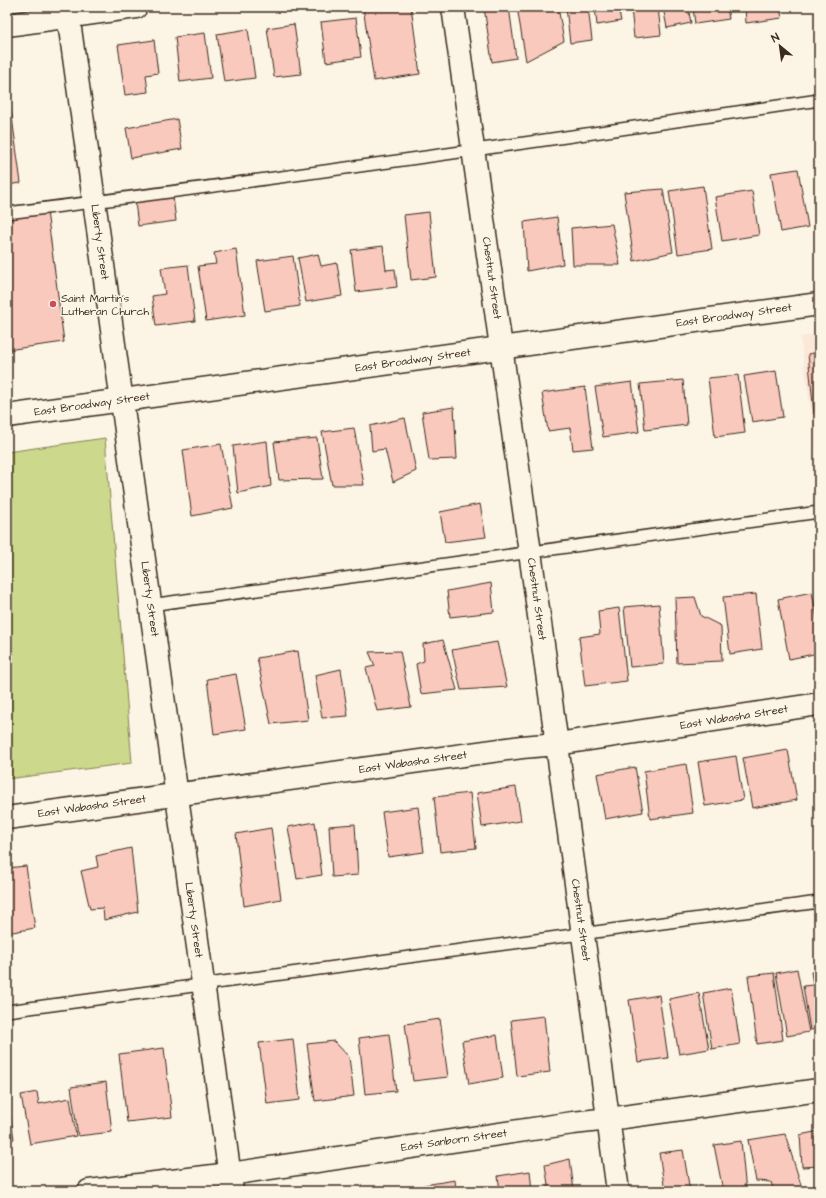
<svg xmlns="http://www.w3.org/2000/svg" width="826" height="1198" font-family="'Architects Daughter',sans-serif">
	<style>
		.built { fill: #fbe8d9 }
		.green { fill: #ccd88b; stroke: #848154 }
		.building { fill: #f8c9bc; stroke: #3b2a1e }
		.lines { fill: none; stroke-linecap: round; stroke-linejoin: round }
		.service-casing { stroke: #3b2a1e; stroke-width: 14 }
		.minor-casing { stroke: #3b2a1e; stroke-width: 25 }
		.tertiary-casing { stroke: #3b2a1e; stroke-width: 25 }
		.secondary-casing { stroke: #3b2a1e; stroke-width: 25 }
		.service { stroke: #fcf5e5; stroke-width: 11 }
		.minor { stroke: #fcf5e5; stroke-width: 22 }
		.tertiary { stroke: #fcf5e5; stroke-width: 22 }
		.secondary { stroke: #fcf5e5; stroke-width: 22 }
		.poi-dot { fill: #d1495b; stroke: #fcf5e5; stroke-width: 1.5 }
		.labels { text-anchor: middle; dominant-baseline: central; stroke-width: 3; stroke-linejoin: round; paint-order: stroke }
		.street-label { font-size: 11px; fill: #3b2a1e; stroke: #fcf5e5 }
		.poi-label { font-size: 11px; fill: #3b2a1e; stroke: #fcf5e5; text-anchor: start }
	</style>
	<rect width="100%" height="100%" fill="#fcf5e5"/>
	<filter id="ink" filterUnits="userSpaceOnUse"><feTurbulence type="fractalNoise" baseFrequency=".025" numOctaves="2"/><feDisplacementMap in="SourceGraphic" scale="8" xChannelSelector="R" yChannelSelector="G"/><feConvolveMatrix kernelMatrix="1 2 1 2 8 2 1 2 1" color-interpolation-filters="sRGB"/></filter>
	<g filter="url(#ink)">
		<path class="built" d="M819 334V453L817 454 800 337Z"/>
		<path class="green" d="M105 438 132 763 7 779V452Z"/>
		<path class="building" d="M363 7H411L420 74 374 81Z
			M484 7H509L516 58 492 62Z
			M517 7H558L564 41 526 61Z
			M566 7H588L592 40 570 43Z
			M595 7H618L621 21 597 25Z
			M631 7H658L661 35 634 38Z
			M663 7H688L691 23 667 28Z
			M693 7H727L729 19 695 24Z
			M745 7H780L782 18 746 23Z
			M356 18 361 57 326 62 321 22Z
			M294 24 301 74 274 77 267 28Z
			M248 29 255 78 224 82 217 34Z
			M205 33 211 78 180 82 175 37Z
			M154 40 158 73 146 75 148 92 125 95 118 45Z
			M7 81 21 183 7 185Z
			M177 119 182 149 131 158 126 128Z
			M798 169 808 227 781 232 771 173Z
			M703 186 712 249 678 254 669 191Z
			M663 189 673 252 634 261 624 192Z
			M752 191 759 235 722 241 715 197Z
			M173 197 176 221 138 226 135 202Z
			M47 211 64 342 7 350V217Z
			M429 212 436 277 411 280 404 215Z
			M557 217 563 264 527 271 524 222Z
			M612 224 620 265H573L571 228Z
			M383 246 386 270 395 269 397 287 356 292 351 250Z
			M236 249 245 315 206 321 198 266 216 264 214 253Z
			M318 254 321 266 337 263 342 296 306 302 298 258Z
			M293 256 300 306 265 311 257 261Z
			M188 265 195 321 156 326 152 296 165 294 161 268Z
			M819 352V413L814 414 808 354Z
			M776 371 783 417 752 422 744 376Z
			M738 375 745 433 715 437 708 378Z
			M683 380 687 425 645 430 640 384Z
			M632 382 639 432 603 437 595 387Z
			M585 387 593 448 573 450 570 428 548 431 542 393Z
			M454 407 457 459 429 460 422 412Z
			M405 418 416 471 393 482 385 449 372 451 370 426Z
			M354 428 364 485H332L322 432Z
			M317 438 323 479 279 480 274 442Z
			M267 441 271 486 238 493 233 446Z
			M221 444 233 508 192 516 183 450Z
			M480 504 486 537 445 542 440 512Z
			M491 583 494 612 450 617 447 591Z
			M812 592 819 628V653L789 659 778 599Z
			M756 594 762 649 730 654 723 597Z
			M695 597 701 616 721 626 722 661 677 663 675 598Z
			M659 604 664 664 630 667 624 607Z
			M619 608 627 681 585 686 579 637 600 634 598 611Z
			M443 640 457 690 421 694 416 664 424 661 423 644Z
			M497 642 507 687 461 690 452 650Z
			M298 651 308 720 271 724 257 658Z
			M400 651 411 707 377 711 366 668 375 666 369 652Z
			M341 669 348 716 322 718 315 675Z
			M236 674 246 729 214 734 207 679Z
			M788 750 797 800 752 808 743 758Z
			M816 751H819V769Z
			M736 756 743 800 705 806 698 762Z
			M686 764 693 813 650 819 644 771Z
			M635 767 643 812 605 819 597 774Z
			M516 787 521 821 482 827 477 793Z
			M470 793 476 848 440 852 434 797Z
			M418 807 424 852 388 857 382 812Z
			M315 822 322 875 297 879 288 827Z
			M355 824 358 875 332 877 329 826Z
			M271 828 281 899 244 906 236 834Z
			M131 848 138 912 104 920 103 908 90 909 81 871 98 867 96 856Z
			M26 866 35 928 7 933V868Z
			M797 969 809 1032 787 1036 776 973Z
			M819 970V1029L810 1030 803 986 813 985 811 972Z
			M774 973 783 1040 757 1044 748 976Z
			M731 988 740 1044 712 1049 703 993Z
			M699 993 709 1049 679 1054 669 999Z
			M659 995 668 1058 638 1062 629 1000Z
			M544 1016 550 1072 517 1076 511 1020Z
			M440 1019 448 1077 413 1081 405 1024Z
			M389 1034 396 1091 365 1094 359 1038Z
			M497 1035 503 1078 469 1084 462 1041Z
			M293 1039 300 1100 267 1104 259 1043Z
			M334 1041 349 1057 354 1096 315 1101 307 1044Z
			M164 1048 172 1117 127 1122 119 1054Z
			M106 1082 112 1132 78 1136 71 1087Z
			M37 1092 39 1104 70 1098 76 1136 30 1144 21 1095Z
			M7 1093 14 1139 7 1141Z
			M819 1131V1166L802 1167 800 1135Z
			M785 1134 803 1191H774L771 1182 756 1181 748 1140Z
			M741 1141 746 1191H723L714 1145Z
			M683 1150 690 1191H665L659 1153Z
			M570 1159 574 1191H549L545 1165Z
			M530 1171 532 1191H500L498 1176Z
			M455 1180 456 1191H425L424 1185Z
			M415 1186 416 1191H390V1190Z"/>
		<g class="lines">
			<defs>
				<path id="service" d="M7 213C278 179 549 140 819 100
					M150 605 819 512
					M7 1011 819 902"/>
				<path id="minor" d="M67 7 232 1191
					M453 7 551 701 618 1191
					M7 818 522 747 557 744 819 704"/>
				<path id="tertiary" d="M7 25 136 7
					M89 1191 230 1174 573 1123 609 1119 819 1090"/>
				<path id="secondary" d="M7 416 819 304"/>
			</defs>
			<use href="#service" class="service-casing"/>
			<use href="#minor" class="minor-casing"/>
			<use href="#tertiary" class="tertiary-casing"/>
			<use href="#secondary" class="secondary-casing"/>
			<use href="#service" class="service"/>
			<use href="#minor" class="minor"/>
			<use href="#tertiary" class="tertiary"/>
			<use href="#secondary" class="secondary"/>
		</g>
	</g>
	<circle class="poi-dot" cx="53" cy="304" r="4"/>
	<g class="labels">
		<g class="street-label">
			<text transform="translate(100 242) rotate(82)">Liberty Street</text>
			<text transform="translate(492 278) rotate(82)">Chestnut Street</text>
			<text transform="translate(734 315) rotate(-8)">East Broadway Street</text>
			<text transform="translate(413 360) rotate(-8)">East Broadway Street</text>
			<text transform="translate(92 404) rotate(-8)">East Broadway Street</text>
			<text transform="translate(150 599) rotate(82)">Liberty Street</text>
			<text transform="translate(537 599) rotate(82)">Chestnut Street</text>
			<text transform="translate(734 717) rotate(-9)">East Wabasha Street</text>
			<text transform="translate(413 762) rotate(-8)">East Wabasha Street</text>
			<text transform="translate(92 806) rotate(-8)">East Wabasha Street</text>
			<text transform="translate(194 920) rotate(82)">Liberty Street</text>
			<text transform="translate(581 920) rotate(82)">Chestnut Street</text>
			<text transform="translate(454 1140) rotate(-8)">East Sanborn Street</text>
		</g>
		<g class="poi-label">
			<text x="61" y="298">Saint Martin's<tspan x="61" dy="13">Lutheran Church</tspan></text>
		</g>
	</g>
	<rect width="826" height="1198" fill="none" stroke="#fcf5e5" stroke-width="24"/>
	<rect x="12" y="12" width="802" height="1174" fill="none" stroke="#3b2a1e" stroke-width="1.5" filter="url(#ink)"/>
	<g transform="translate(780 46) rotate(331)" stroke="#fcf5e5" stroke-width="3" paint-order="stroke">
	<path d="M0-3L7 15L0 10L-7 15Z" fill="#3b2a1e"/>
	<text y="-6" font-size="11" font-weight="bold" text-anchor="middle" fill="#3b2a1e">N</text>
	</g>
</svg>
